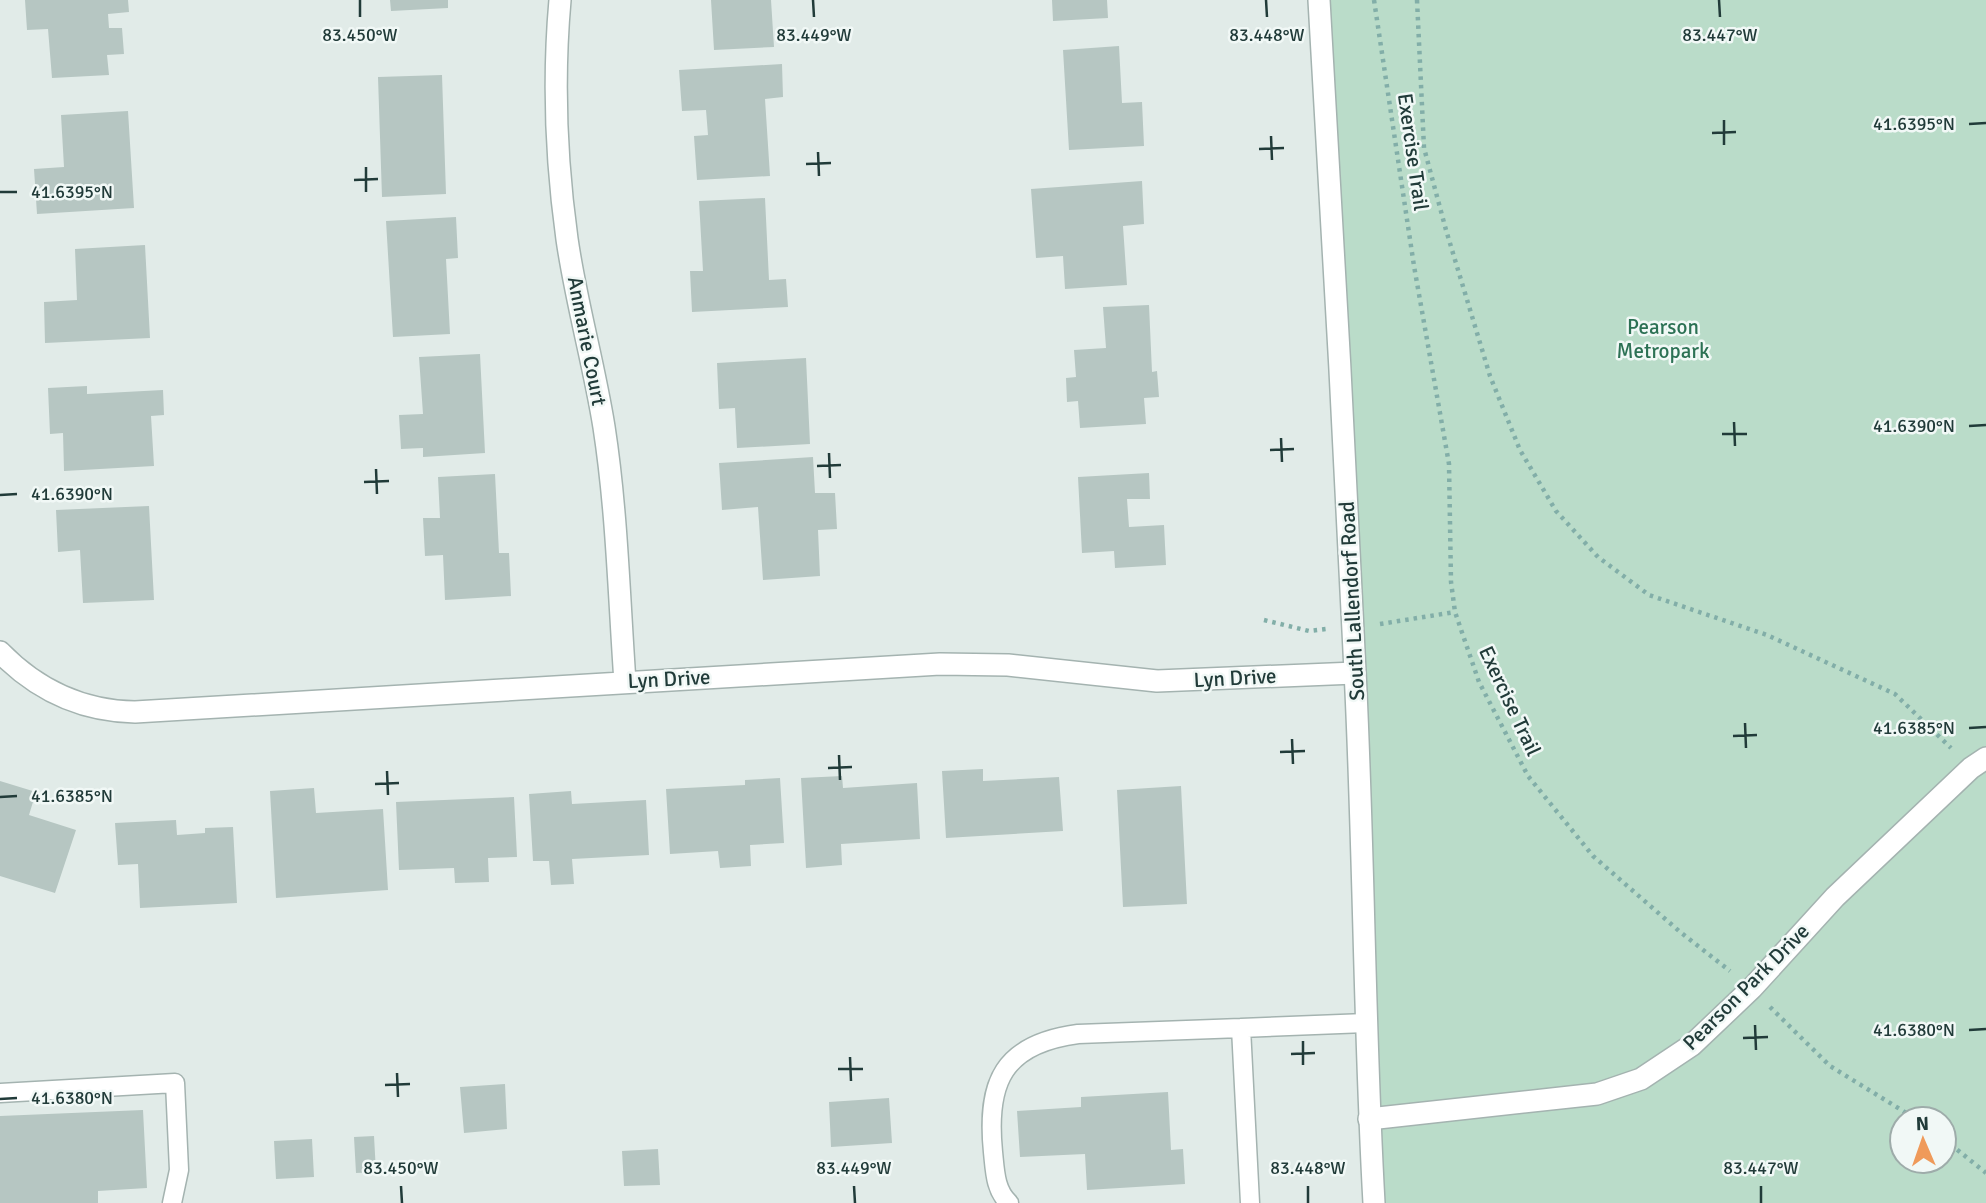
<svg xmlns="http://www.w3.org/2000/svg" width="1986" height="1203" font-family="Signika,sans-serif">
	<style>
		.green { fill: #badcc9; fill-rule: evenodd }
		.building { fill: #b6c6c2 }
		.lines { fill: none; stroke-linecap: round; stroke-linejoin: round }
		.service-casing { stroke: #a4b3b0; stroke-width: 21 }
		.minor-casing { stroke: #a4b3b0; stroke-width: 24 }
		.tertiary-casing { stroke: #a4b3b0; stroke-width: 24 }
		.path { stroke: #82aea8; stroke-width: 4.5; stroke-dasharray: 3.5 5; stroke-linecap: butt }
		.service { stroke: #fff; stroke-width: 18 }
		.minor { stroke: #fff; stroke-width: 21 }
		.tertiary { stroke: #fff; stroke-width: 21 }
		.ticks { fill: none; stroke: #213b39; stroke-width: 2.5 }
		.labels { text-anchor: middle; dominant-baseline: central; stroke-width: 5; stroke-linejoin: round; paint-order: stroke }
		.street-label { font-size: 21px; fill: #213b39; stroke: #f1f8f6 }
		.park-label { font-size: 21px; fill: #2c7154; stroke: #f1f8f6 }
		.ticks-label { font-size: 18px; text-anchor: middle; fill: #213b39; stroke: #f1f8f6; stroke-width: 5; stroke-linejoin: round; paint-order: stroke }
	</style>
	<rect width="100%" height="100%" fill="#e1ebe8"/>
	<path class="green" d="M1319 0H1986V1203H1374ZM1902 1119H1944V1161H1902Z"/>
	<path class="building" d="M25 0H128L129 12 108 14 109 28H122L124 54 107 55 109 75 52 78 48 29 27 30Z
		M390 0H448V8L391 11Z
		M711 0H771L774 47 714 50Z
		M1052 0H1107L1108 18 1053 21Z
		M1119 46 1122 103 1142 102 1144 146 1069 150 1063 50Z
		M782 64 783 97 765 99 770 176 697 180 694 136 708 135 706 110 682 111 679 70Z
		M442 75 446 194 382 197 378 77Z
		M128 111 134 208 37 214 34 169 64 167 61 115Z
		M1142 181 1144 224 1123 226 1127 285 1065 289 1063 256 1036 258 1031 189Z
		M765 198 769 280 786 279 788 307 692 312 690 271H703L699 201Z
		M456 217 458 258 446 259 450 334 393 337 386 221Z
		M145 245 150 338 45 343 44 302 77 300 75 249Z
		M1149 305 1152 372 1157 371 1159 397 1144 398 1146 424 1080 428 1078 401 1067 402 1066 378 1076 377 1074 350 1106 348 1103 307Z
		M480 354 485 453 423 457V448L401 449 399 415 423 414 419 357Z
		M806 358 810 444 737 448 735 408 719 409 717 363Z
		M87 386V394L163 390 164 415 151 416 154 466 64 471 63 433 50 434 48 388Z
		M813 457 815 493H835L837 529 818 530 820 576 763 580 758 507 722 510 719 463Z
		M1149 473 1150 499H1127L1129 527 1164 525 1166 565 1115 568 1114 551 1082 553 1078 477Z
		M495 474 499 553H509L511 596 445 600 443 555 425 556 423 518H440L438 477Z
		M149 506 154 600 83 603 80 550 58 552 56 510Z
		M983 769V781L1059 777 1063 831 946 838 942 771Z
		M842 776 843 788 917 783 920 839 841 844 842 865 806 868 801 778Z
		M780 778 784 843 750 845 751 866 720 868 718 851 670 854 666 789 745 785V780Z
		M0 781 36 792 29 815 76 830 55 893 0 876Z
		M1181 786 1187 904 1123 907 1117 790Z
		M314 788 316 813 383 809 388 890 276 898 270 791Z
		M571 791 572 804 646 800 649 855 572 859 574 884 551 885 549 861H533L529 794Z
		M514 797 517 857 488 858 489 882 455 883 454 868 399 870 396 802Z
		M176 820 177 835 205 833V828L233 827 237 903 140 908 138 864 118 865 115 823Z
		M505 1084 507 1129 464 1133 460 1087Z
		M1168 1092 1171 1150 1183 1149 1185 1184 1087 1190 1085 1154 1020 1157 1017 1111 1081 1107V1097Z
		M889 1098 892 1143 831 1147 829 1102Z
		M143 1110 147 1188 98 1191V1203H0V1116Z
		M374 1136 376 1172 356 1173 354 1137Z
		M312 1139 314 1177 276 1179 274 1141Z
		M658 1149 660 1185 624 1186 622 1151Z"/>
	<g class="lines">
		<defs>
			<path id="service" d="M0 1093 175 1083 179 1170 172 1203
				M1009 1203C995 1190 995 1171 993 1152 986 1082 1003 1044 1078 1034L1241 1028
				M1250 1203 1241 1028 1366 1023"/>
			<path id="minor" d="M560 0C553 79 556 160 567 239 576 302 594 364 604 427 617 511 619 597 625 682
				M0 652C37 690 82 711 135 712L940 664 1008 665 1157 681 1355 673
				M1369 1119 1597 1094 1641 1079 1692 1045 1752 988 1835 897 1971 768 1986 758"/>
			<path id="tertiary" d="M1319 0C1332 224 1345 447 1355 671 1364 848 1364 1026 1374 1203"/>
		</defs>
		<use href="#service" class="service-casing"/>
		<use href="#minor" class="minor-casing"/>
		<use href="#tertiary" class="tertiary-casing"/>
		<path class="path" d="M1374 0 1414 266 1449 464 1451 582 1455 612 1479 682 1528 776 1593 856 1679 931 1730 971
			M1417 0 1424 148 1446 230 1490 376 1520 450 1556 511 1598 557 1649 595 1767 635 1895 694 1951 748
			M1264 620 1309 631 1326 629
			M1380 624 1455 612
			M1770 1007 1830 1066 1916 1119
			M1944 1139 1986 1173"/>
		<use href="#service" class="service"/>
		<use href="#minor" class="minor"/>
		<use href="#tertiary" class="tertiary"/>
	</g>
	<path class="ticks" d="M360 0V17M813 0 814 17M1266 0 1267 17M1719 0 1720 17M1724 120V145M1969 124 1986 123M1712 133 1736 132M1271 136 1272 160M1259 149 1284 148M818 152 819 176M806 164 831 163M366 167V192M354 180 378 179M0 192H17M1734 422 1735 446M1969 426 1986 425M1722 434H1747M1281 438 1282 462M1270 450 1294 449M829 453 830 478M817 466 841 465M376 469 377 494M364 482 389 481M0 495 17 494M1745 723 1746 748M1969 728 1986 727M1733 736 1757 735M1292 739 1293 764M1280 752 1305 751M839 755 840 780M828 768 852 767M387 771 388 795M375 784 399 783M0 797 17 796M1755 1025 1756 1050M1969 1030 1986 1029M1743 1038 1768 1037M1303 1041V1065M1291 1054 1315 1053M850 1057 851 1081M838 1069H863M397 1073 398 1097M385 1085 410 1084M0 1099 17 1098M401 1186 402 1203M854 1186 855 1203M1308 1186V1203M1761 1186V1203"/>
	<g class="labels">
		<g class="street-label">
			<text transform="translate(1413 152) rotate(82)">Exercise Trail</text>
			<text transform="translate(587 341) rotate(79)">Anmarie Court</text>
			<text transform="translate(1352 601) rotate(-93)">South Lallendorf Road</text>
			<text transform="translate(1235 678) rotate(-3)">Lyn Drive</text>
			<text transform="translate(669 679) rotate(-3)">Lyn Drive</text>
			<text transform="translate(1510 701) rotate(65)">Exercise Trail</text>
			<text transform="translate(1746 987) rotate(-45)">Pearson Park Drive</text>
		</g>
		<g class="park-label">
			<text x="1663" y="327">Pearson<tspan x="1663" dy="24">Metropark</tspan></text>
		</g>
	</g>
	<g class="ticks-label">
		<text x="360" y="41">83.450°W</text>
		<text x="814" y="41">83.449°W</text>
		<text x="1267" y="41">83.448°W</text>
		<text x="1720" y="41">83.447°W</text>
		<text x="1914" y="130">41.6395°N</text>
		<text x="72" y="198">41.6395°N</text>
		<text x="1914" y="432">41.6390°N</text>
		<text x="72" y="500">41.6390°N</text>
		<text x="1914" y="734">41.6385°N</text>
		<text x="72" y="802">41.6385°N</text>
		<text x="1914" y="1036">41.6380°N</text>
		<text x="72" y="1104">41.6380°N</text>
		<text x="401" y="1174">83.450°W</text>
		<text x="854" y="1174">83.449°W</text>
		<text x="1308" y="1174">83.448°W</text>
		<text x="1761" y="1174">83.447°W</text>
	</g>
	<g transform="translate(1923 1140) rotate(358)"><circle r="33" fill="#f1f8f6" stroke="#9eacaa" stroke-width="2"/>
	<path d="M0-5L12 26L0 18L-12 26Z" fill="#ef9a5a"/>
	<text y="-10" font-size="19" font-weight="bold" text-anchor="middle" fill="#213b39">N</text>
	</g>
</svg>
